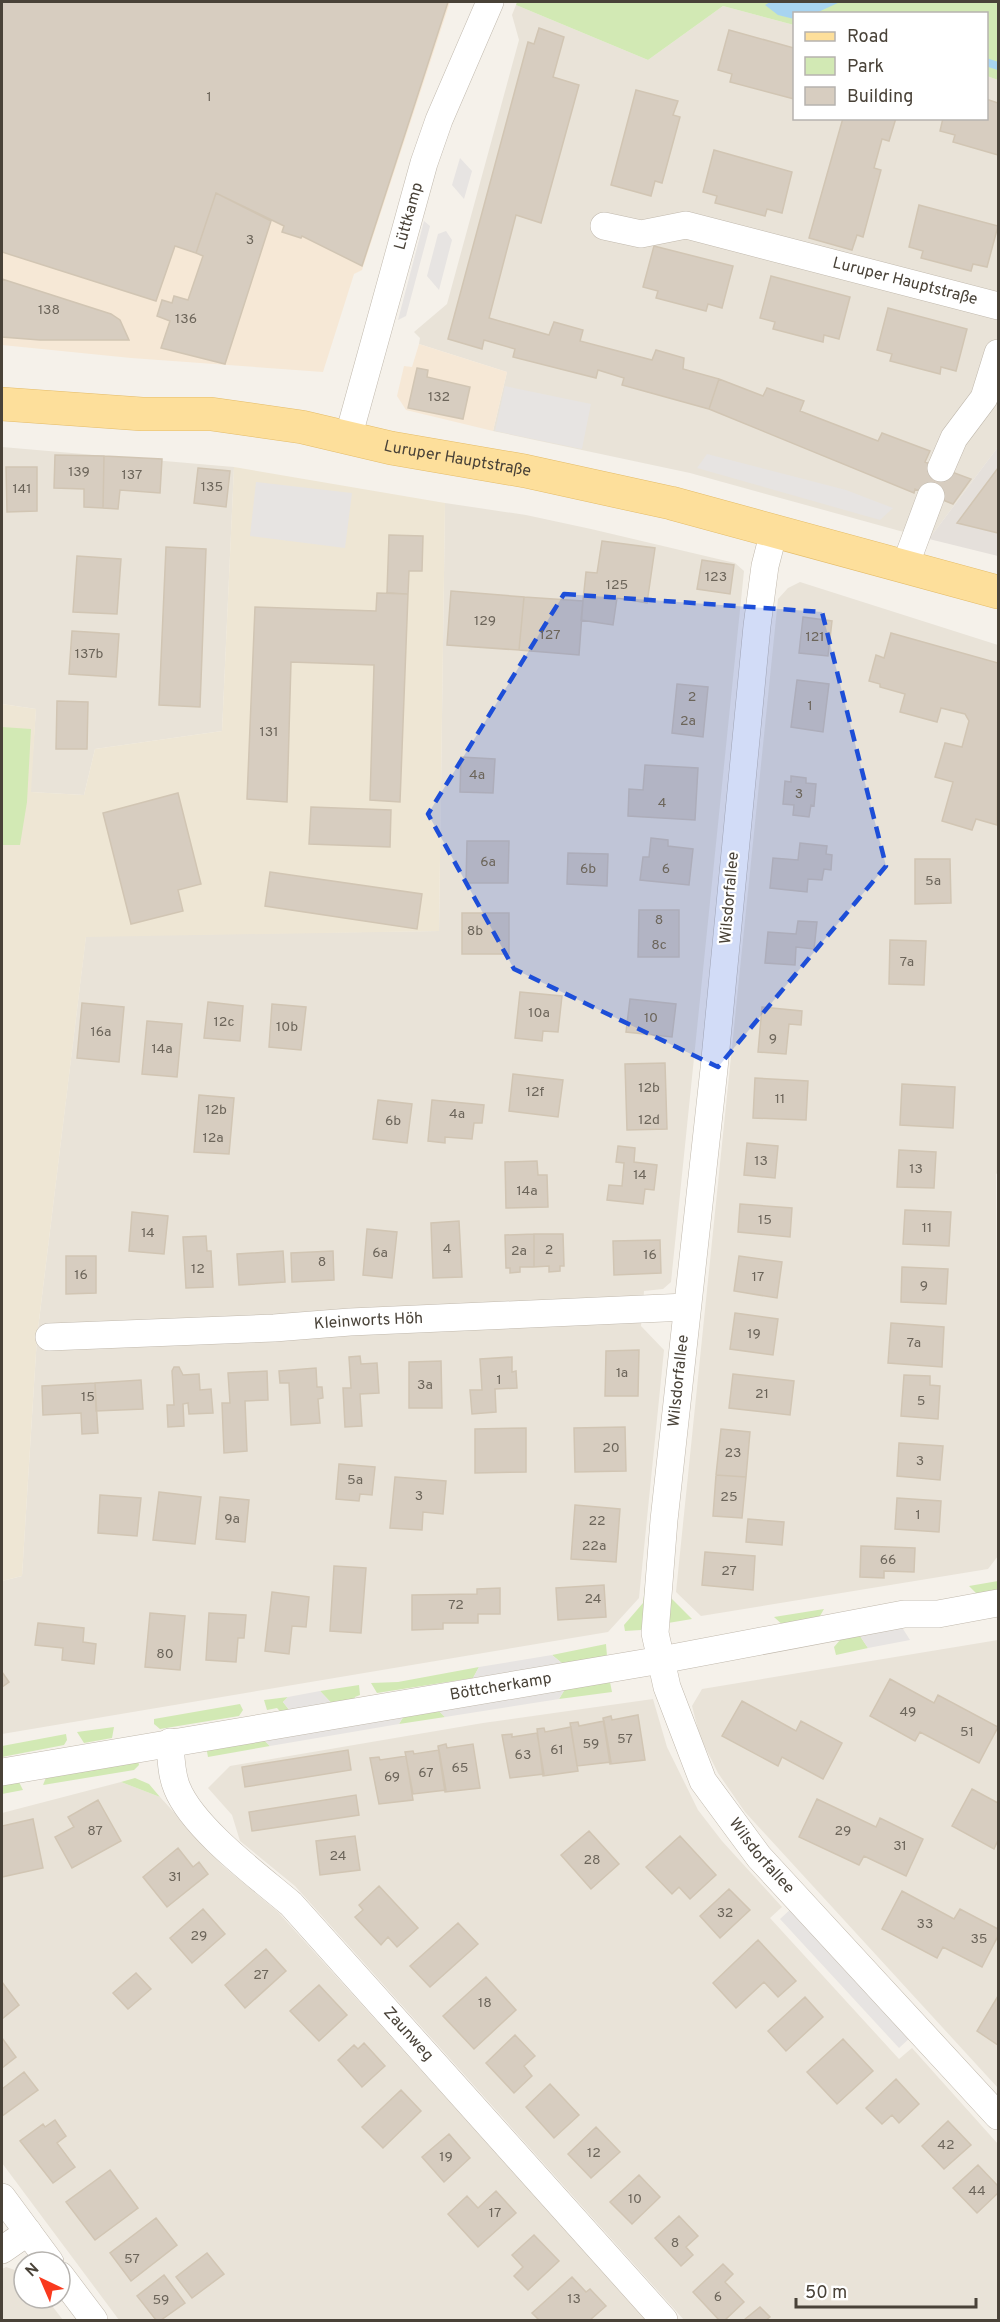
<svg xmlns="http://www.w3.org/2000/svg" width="1000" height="2322" font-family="Overpass,sans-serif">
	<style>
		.residential { fill: #e9e3d8 }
		.commercial { fill: #f6e8d6 }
		.industrial { fill: #e5e0db }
		.education { fill: #eee6d4 }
		.green { fill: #d2e9b4 }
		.parking { fill: #e7e4e2 }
		.water { fill: #a8d4f0 }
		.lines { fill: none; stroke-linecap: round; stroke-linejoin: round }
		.stream { stroke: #a8d4f0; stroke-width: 8 }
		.building { fill: #d7cdc0; stroke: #d1c5b3; stroke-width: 1.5 }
		.street-casing { stroke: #c1b9ad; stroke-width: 28 }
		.primary-casing { stroke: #e4bc69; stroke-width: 34 }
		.street { stroke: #fff; stroke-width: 27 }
		.primary { stroke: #fddf9b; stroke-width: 33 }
		.marked { fill: #1d4ed8; fill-opacity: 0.2; stroke: #1d4ed8; stroke-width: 4.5; stroke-dasharray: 12 8; stroke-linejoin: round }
		.labels { text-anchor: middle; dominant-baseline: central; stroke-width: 4.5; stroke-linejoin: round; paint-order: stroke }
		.number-label { font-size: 14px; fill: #6c655a }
		.street-label { font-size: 16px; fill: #494238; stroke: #fff }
	</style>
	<rect width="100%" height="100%" fill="#f5f1ea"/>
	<path class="residential" d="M516 5 648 60 723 6 794 25V118H986L987 76 998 80V447L929 539 690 473 493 431 507 372 419 344 420 338 414 332 447 304 519 40 512 15Z
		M2 447 234 467 222 731 95 749 84 795 30 792 36 709 2 704Z
		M445 503 526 515 591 529 735 563 744 571 671 1282 663 1289 644 1291 641 1326 664 1350 639 1598 608 1632 2 1734V1581L22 1576 37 1337 86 936 439 931Z
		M800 582 998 645V1173L996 1174 998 1556 988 1569 701 1616 676 1592 778 599 788 588Z
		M998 1640V2088L745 1812 718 1773 700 1737 692 1706 702 1689Z
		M653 1699 667 1747 698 1810 722 1841 782 1907 770 1918 899 2059 912 2048 998 2144V2320H684L295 1886 240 1841 232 1815 208 1788 230 1766 483 1723Z
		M121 1782 160 1797 223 1866 278 1912 647 2320H119L2 2163V1813Z
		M6 2267 24 2273V2298H46L63 2320H2V2269Z"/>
	<path class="commercial" d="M2 2H450L362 270 354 274 323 372 131 358 2 345Z
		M419 344 507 372 493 431 406 410 397 396 404 366 412 367Z"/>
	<path class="industrial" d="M998 447V556L929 539Z"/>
	<path class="education" d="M234 467 445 503 439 931 86 937 37 1337 22 1576 2 1581V704L36 709 31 792 84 795 95 749 222 731Z"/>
	<path class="green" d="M517 2H998V80L987 76 986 14H794V25L723 6 648 60 516 5Z
		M2 727 31 729 27 802 20 845H2Z
		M998 1581V1591L978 1595 969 1586Z
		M645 1587 648 1588 644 1626 641 1630 625 1631 624 1625 643 1603Z
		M668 1595 692 1619 668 1623Z
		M824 1609 817 1621 785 1627 774 1617Z
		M856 1630 868 1648 836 1655 834 1647 847 1632Z
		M606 1644 607 1656 563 1664 552 1655Z
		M479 1667 473 1678 377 1693 371 1683 398 1682Z
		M610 1682 612 1692 559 1699 565 1689Z
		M359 1685 360 1695 355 1697 353 1705 336 1708 320 1691Z
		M288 1697 283 1702 294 1716 285 1717 277 1708 267 1710 264 1700Z
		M240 1704 243 1710 239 1716 160 1729 154 1724V1719Z
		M437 1709 445 1717 399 1724 405 1714Z
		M114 1727 112 1738 84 1743 77 1732Z
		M66 1734 67 1740 64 1745 2 1757V1746Z
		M261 1737 270 1746 208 1757 206 1746Z
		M138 1760 139 1765 134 1770 43 1785 47 1775Z
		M135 1778 149 1784 160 1797 121 1782Z
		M18 1780 23 1790 2 1794V1783Z"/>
	<path class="parking" d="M460 158 472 171 464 199 452 185Z
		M424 221 430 226 406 316 398 320Z
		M446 231 452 240 439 290 427 276 438 234Z
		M505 386 591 404 582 449 495 431Z
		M707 454 846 490 893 508 880 520 697 468Z
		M256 482 352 493 345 548 250 536Z
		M898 1621 910 1640 868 1648 856 1630Z
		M552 1655 563 1664 473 1678 479 1667Z
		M565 1689 559 1699 445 1717 437 1709Z
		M320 1691 336 1708 294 1716 283 1702 288 1697Z
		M405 1714 399 1724 270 1746 261 1737Z
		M793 1907 912 2036 899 2048 780 1919Z"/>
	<path class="water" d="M770 2H840L816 13 794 14V19L778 15 765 5Z"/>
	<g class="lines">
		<path class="stream" d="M986 62 998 66"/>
	</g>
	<path class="building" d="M2 2H448L362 266 302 236 301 238 282 232 284 226 216 193 196 253 175 246 156 301 2 252Z
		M539 28 564 37 553 77 579 85 541 223 516 215 489 318 549 335 554 322 583 330 580 341 652 360 656 350 684 358 683 369 719 379 709 409 622 385 624 378 598 370 596 378 513 357 515 349 484 340 482 349 448 339 528 42 534 44Z
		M729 30 794 48V99L730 82 732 74 718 70Z
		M636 90 678 101 673 115 680 117 662 183 655 181 651 196 611 185Z
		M986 99 998 103V155L953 142 955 135 940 131 943 118H986Z
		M843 118H896L889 141 882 139 874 168 881 170 863 237 857 235 852 250 809 238Z
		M714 150 792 172 782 213 767 209 765 216 715 203 717 196 703 192Z
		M216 193 271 221 225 364 161 348 170 321 157 316 162 300 172 303 174 296 188 300 203 256 196 253Z
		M919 205 998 226 987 267 973 264 971 271 921 258 923 251 909 247Z
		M654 246 733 266 722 308 708 304 706 311 656 298 658 291 643 287Z
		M771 276 850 297 839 339 824 335 823 342 773 329 775 322 760 318Z
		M2 279 111 314 120 320 129 340H40L2 337Z
		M888 308 967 329 956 371 941 367 940 374 890 361 892 354 877 350Z
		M417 368 428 370 427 377 470 387 463 419 408 408Z
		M719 379 763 396 767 388 804 401 800 411 878 441 882 433 930 451 925 462 971 479 953 504 915 489 914 493 709 409Z
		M55 455 104 456 103 508 84 507V489L54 488Z
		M104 456 162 459 160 493 120 490 118 509 103 508Z
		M6 467H37V511L7 512Z
		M198 468 230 471 226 507 194 503Z
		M998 468V533L957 523Z
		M389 535 423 536 422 571H409L408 594 387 593Z
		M602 541 655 548 647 603 617 598 613 625 581 620 586 572 597 573Z
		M166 547 206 549 200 707 159 705Z
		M77 556 121 559 117 614 73 612Z
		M702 560 734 565 730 594 697 589Z
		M451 591 524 597 519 650 447 645Z
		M377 593 408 594 400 802 370 800 374 665 291 662 287 802 247 799 255 607 376 611Z
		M524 597 583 601 579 655 519 650Z
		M803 617 832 621 828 656 799 653Z
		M72 631 119 634 116 677 69 674Z
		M891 633 998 663 997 825 976 819 972 830 942 821 953 782 935 777 945 743 962 747 969 721 965 714 941 708 937 722 900 712 905 694 880 687V684L869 681 876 655 884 658Z
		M797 680 829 684 823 732 791 727Z
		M677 684 708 687 703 737 672 733Z
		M57 701 88 702 87 749H56Z
		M461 757 495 759 493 793 460 792Z
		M645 765 698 768 695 820 628 816 629 789 643 790Z
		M791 776 806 778V783L816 784 814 806 811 805 809 817 793 815 794 805 783 804 785 781 791 782Z
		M178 793 201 884 178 890 183 911 131 924 103 813Z
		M311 807 391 810 390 847 309 844Z
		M651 838 668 840V846L693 849 689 885 640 880 643 857H649Z
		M467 841H509L508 883H466Z
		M800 843 827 846 826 854 832 855 831 870 824 869 822 880 808 879 807 892 770 888 773 858 798 860Z
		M568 853 608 854 607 886 567 884Z
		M915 859H950L951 903 915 904Z
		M270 872 422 894 417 929 265 906Z
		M639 910H679V957H638Z
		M462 913H509V954H462Z
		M798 921 817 922 814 949 796 947 795 965 765 963 768 932 796 934Z
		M890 940 926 941 924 985 889 984Z
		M520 992 562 996 558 1032 543 1031 542 1041 515 1038Z
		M630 999 676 1004 672 1037 626 1032Z
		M208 1002 243 1006 240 1041 204 1038Z
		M82 1003 124 1007 119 1062 77 1058Z
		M272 1004 306 1007 301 1050 269 1047Z
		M762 1007 802 1011 801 1025 789 1024 786 1054 758 1052Z
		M147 1021 182 1024 177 1077 142 1074Z
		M665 1063 667 1129 627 1130 625 1064Z
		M513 1074 563 1080 558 1117 509 1111Z
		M755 1078 808 1081 806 1120 753 1118Z
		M902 1084 955 1087 953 1128 900 1125Z
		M199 1095 234 1098 229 1154 194 1152Z
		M378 1100 412 1104 407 1143 373 1139Z
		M432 1100 484 1105 482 1123H474L472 1139 445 1137V1143L428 1141Z
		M747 1143 778 1146 775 1178 744 1175Z
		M618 1146 635 1148 634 1162 657 1165 654 1190 645 1189 643 1204 607 1200 609 1185 622 1186 624 1163 616 1162Z
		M899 1150 936 1152 934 1188 897 1187Z
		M537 1161 538 1175H547L548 1207 506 1208 505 1162Z
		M740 1204 792 1208 790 1237 738 1232Z
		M905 1210 951 1212 949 1246 903 1244Z
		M132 1212 168 1216 164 1254 129 1251Z
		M459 1221 462 1277 433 1278 431 1223Z
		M367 1229 397 1232 392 1278 363 1275Z
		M534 1234H563L564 1266H560V1271L549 1272V1266L534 1267Z
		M534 1234V1267H520V1272L510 1273V1268H506L505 1235Z
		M206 1236 207 1251H211L213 1287 186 1288 183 1237Z
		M660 1240 661 1273 614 1275 613 1241Z
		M283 1251 285 1282 239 1285 237 1254Z
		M333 1251 334 1280 292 1282 291 1253Z
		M66 1256H96V1293L66 1294Z
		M739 1256 782 1262 777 1298 734 1291Z
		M902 1267 948 1269 946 1304 901 1302Z
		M735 1313 778 1319 773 1355 730 1349Z
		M891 1323 944 1327 942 1367 888 1363Z
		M639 1350 638 1396H605L606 1351Z
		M360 1356 361 1364 377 1363 379 1393 360 1394 362 1426 345 1427 343 1388H351L349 1357Z
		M512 1357V1372L516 1371 517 1388 495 1389 496 1412 472 1414 470 1390H482L480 1359Z
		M441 1361 442 1408H409V1362Z
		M174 1367H179L183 1375 199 1374 200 1390 211 1389 213 1413 189 1414 188 1403 183 1404 184 1426 168 1427 167 1405H174L172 1371Z
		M316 1368 317 1387H322L323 1398 318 1399 320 1423 291 1425 289 1383H280L279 1371Z
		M267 1371 268 1400 245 1401 247 1451 224 1453 222 1403H230L228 1373Z
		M733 1374 794 1381 790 1415 729 1408Z
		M904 1375 930 1376V1385L940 1386 938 1419 901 1416Z
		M141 1380 143 1409 96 1411 95 1383Z
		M95 1383 98 1433 82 1434 81 1413 43 1415 42 1386Z
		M625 1427 626 1471 575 1472 574 1428Z
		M526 1428V1472L475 1473V1429Z
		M721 1429 750 1432 746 1477 716 1475Z
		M899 1443 943 1446 940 1480 897 1476Z
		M339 1464 375 1467 372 1495 360 1494 359 1501 336 1499Z
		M716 1475 746 1477 742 1518 713 1516Z
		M395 1477 446 1481 443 1514 423 1512 422 1530 390 1528Z
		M159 1492 201 1497 195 1544 153 1540Z
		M100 1495 141 1498 137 1536 98 1533Z
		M220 1497 249 1500 245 1542 216 1539Z
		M897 1498 941 1501 939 1532 895 1529Z
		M575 1505 620 1509 616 1562 571 1559Z
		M748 1519 784 1522 782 1545 746 1542Z
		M861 1546 915 1548 914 1572 884 1571V1578L860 1577Z
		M705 1552 755 1556 753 1590 702 1585Z
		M334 1566 366 1568 361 1633 330 1631Z
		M604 1585 606 1617 558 1620 556 1588Z
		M500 1588V1614H478V1623H443V1629L412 1630V1595L477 1594V1589Z
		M272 1592 309 1597 306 1627 292 1626 289 1654 265 1651Z
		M150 1613 185 1616 180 1670 145 1667Z
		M209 1613 246 1615 244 1638H238L236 1662 206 1660Z
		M38 1623 84 1628 83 1642 96 1644 94 1664 62 1660 63 1648 35 1645Z
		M2 1672 9 1682 2 1687Z
		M890 1679 934 1703 938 1695 998 1727 979 1763 920 1732 915 1741 870 1716Z
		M742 1701 796 1731 801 1721 842 1743 823 1779 782 1757 778 1766 722 1736Z
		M638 1715 645 1760 610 1764 603 1718 611 1716 612 1720Z
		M604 1721 611 1762 577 1766 570 1723 578 1722 579 1726Z
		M571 1727 578 1771 543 1776 537 1729 544 1728 545 1732Z
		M537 1733 544 1774 510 1778 502 1735 512 1734V1737Z
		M446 1744 447 1748 473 1744 480 1788 445 1792 438 1746Z
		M348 1750 351 1770 245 1787 242 1767Z
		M439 1750 446 1790 413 1794 405 1752 413 1751 414 1754Z
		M406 1756 413 1800 379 1804 370 1758 379 1757 380 1760Z
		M972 1789 998 1803V1840L994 1849 952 1826Z
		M356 1795 359 1815 252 1831 249 1812Z
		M817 1799 876 1827 880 1818 923 1839 906 1876 864 1856 859 1865 799 1837Z
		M98 1800 121 1841 72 1868 55 1837 74 1827 68 1817Z
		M33 1819 43 1868 2 1877V1826Z
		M589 1831 619 1864 591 1889 561 1855Z
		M355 1836 360 1870 320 1875 316 1841Z
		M680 1836 716 1875 690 1899 679 1887 672 1894 646 1867Z
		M178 1848 193 1867 199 1862 208 1874 167 1907 143 1877Z
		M379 1886 418 1928 397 1947 388 1937 381 1945 355 1917 363 1910 359 1905Z
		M729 1889 750 1910 720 1938 700 1916Z
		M902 1891 954 1919 960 1909 998 1929V1936L982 1967 943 1947 937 1958 882 1929Z
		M203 1909 225 1934 192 1963 170 1938Z
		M458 1923 478 1944 430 1987 410 1966Z
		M758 1940 796 1981 778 1997 764 1982 736 2008 713 1983Z
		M266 1949 286 1971 245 2008 225 1985Z
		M136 1973 151 1989 128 2009 113 1993Z
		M486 1977 516 2010 474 2049 443 2016Z
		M2 1982 19 2005 2 2019Z
		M319 1985 347 2015 319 2041 290 2011Z
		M998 1996V2045L977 2031Z
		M805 1997 823 2017 786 2051 768 2031Z
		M515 2035 535 2056 524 2066 532 2076 514 2093 486 2063Z
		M2 2038 16 2057 2 2068Z
		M843 2039 873 2071 837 2104 807 2072Z
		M364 2043 385 2066 362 2087 338 2060 354 2045 358 2049Z
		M24 2072 38 2090 2 2116V2089Z
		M896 2079 919 2104 899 2123 892 2115 882 2124 866 2108Z
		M550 2084 579 2115 554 2138 526 2107Z
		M401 2090 421 2111 383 2148 362 2127Z
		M55 2120 66 2136 57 2143 75 2167 53 2183 20 2141 43 2124 45 2127Z
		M948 2121 971 2145 944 2169 922 2146Z
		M596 2127 620 2152 591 2178 568 2154Z
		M449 2134 470 2158 444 2182 422 2157Z
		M978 2165 998 2186V2193L977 2213 953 2188Z
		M110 2170 138 2208 95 2240 66 2202Z
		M639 2175 660 2197 632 2224 610 2202Z
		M496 2191 516 2213 478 2247 448 2214 467 2196 478 2208Z
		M679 2216 698 2236 686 2247 693 2255 681 2266 655 2238Z
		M156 2218 177 2245 131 2281 110 2253Z
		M534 2235 559 2261 528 2290 514 2276 523 2267 512 2255Z
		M207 2253 224 2274 192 2298 176 2277Z
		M723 2264 733 2274 725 2282 744 2302 725 2320H719L693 2292Z
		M164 2275 185 2303 161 2320H156L137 2296Z
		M572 2277 586 2292 590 2289 606 2306 590 2320H539L532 2313Z
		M760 2307 770 2317 766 2320H744Z"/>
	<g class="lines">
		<defs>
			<g id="street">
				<path id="s1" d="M604 226 641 234 686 225 998 306"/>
				<path id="s2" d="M348 438 424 163 439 120 490 2"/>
				<path d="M941 468 954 438 984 398 998 353"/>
				<path id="s3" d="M774 531 765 566 757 626 714 1069 664 1520 655 1633 667 1687 703 1781 759 1857 998 2116"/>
				<path d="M905 566 931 496"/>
				<path id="s4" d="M49 1337 274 1328 350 1322 687 1307"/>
				<path id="s5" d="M170 1742C171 1757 171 1774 177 1788 193 1828 258 1876 291 1904L664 2320"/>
				<path id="s6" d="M2 1772 661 1660 904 1614H938L998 1603"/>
				<path d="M2 2197 50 2262"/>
				<path d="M2 2250 28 2232"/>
				<path d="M60 2275 94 2320"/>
			</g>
			<g id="primary">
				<path id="s7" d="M2 404 142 414H211L302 427 391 448 525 471 671 503 998 592"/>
			</g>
		</defs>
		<use href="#street" class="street-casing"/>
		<use href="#primary" class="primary-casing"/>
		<use href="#street" class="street"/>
		<use href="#primary" class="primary"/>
	</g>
	<path class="marked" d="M564 594 822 612 886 866 718 1067 514 969 428 814Z"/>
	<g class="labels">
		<g class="number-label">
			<text x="209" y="97">1</text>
			<text x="250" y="240">3</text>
			<text x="49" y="310">138</text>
			<text x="186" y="319">136</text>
			<text x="439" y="397">132</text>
			<text x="79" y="472">139</text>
			<text x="132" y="475">137</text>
			<text x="212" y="487">135</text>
			<text x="22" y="489">141</text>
			<text x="716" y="577">123</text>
			<text x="617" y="585">125</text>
			<text x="485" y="621">129</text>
			<text x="550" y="635">127</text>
			<text x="815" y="637">121</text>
			<text x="89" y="654">137b</text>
			<text x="692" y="697">2</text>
			<text x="810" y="706">1</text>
			<text x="688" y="721">2a</text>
			<text x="269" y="732">131</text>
			<text x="477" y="775">4a</text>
			<text x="799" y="794">3</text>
			<text x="662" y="803">4</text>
			<text x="488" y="862">6a</text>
			<text x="588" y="869">6b</text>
			<text x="666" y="869">6</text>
			<text x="933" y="881">5a</text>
			<text x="659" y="920">8</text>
			<text x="475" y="931">8b</text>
			<text x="659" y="945">8c</text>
			<text x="907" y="962">7a</text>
			<text x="539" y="1013">10a</text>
			<text x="651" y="1018">10</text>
			<text x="224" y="1022">12c</text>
			<text x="287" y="1027">10b</text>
			<text x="101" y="1032">16a</text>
			<text x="773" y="1039">9</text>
			<text x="162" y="1049">14a</text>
			<text x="649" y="1088">12b</text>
			<text x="535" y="1092">12f</text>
			<text x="780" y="1099">11</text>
			<text x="216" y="1110">12b</text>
			<text x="457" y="1114">4a</text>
			<text x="649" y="1120">12d</text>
			<text x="393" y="1121">6b</text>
			<text x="213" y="1138">12a</text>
			<text x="761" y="1161">13</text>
			<text x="916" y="1169">13</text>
			<text x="640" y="1175">14</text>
			<text x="527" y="1191">14a</text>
			<text x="765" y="1220">15</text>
			<text x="927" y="1228">11</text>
			<text x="148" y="1233">14</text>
			<text x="447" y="1249">4</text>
			<text x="549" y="1250">2</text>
			<text x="519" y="1251">2a</text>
			<text x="380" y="1253">6a</text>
			<text x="650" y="1255">16</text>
			<text x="322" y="1262">8</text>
			<text x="198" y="1269">12</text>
			<text x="81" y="1275">16</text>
			<text x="758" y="1277">17</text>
			<text x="924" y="1286">9</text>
			<text x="754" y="1334">19</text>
			<text x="914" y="1343">7a</text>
			<text x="622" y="1373">1a</text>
			<text x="499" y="1380">1</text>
			<text x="425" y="1385">3a</text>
			<text x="762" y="1394">21</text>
			<text x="88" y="1397">15</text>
			<text x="921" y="1401">5</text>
			<text x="611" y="1448">20</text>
			<text x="733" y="1453">23</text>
			<text x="920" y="1461">3</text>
			<text x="355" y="1480">5a</text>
			<text x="419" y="1496">3</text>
			<text x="729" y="1497">25</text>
			<text x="918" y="1515">1</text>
			<text x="232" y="1519">9a</text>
			<text x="597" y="1521">22</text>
			<text x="594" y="1546">22a</text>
			<text x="888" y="1560">66</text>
			<text x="729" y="1571">27</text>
			<text x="593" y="1599">24</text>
			<text x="456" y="1605">72</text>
			<text x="165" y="1654">80</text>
			<text x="908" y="1712">49</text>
			<text x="967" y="1732">51</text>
			<text x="625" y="1739">57</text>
			<text x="591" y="1744">59</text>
			<text x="557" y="1750">61</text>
			<text x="523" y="1755">63</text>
			<text x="460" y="1768">65</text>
			<text x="426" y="1773">67</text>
			<text x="392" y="1777">69</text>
			<text x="95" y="1831">87</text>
			<text x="843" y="1831">29</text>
			<text x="900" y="1846">31</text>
			<text x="338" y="1856">24</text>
			<text x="592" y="1860">28</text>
			<text x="175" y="1877">31</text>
			<text x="725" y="1913">32</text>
			<text x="925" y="1924">33</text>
			<text x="199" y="1936">29</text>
			<text x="979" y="1939">35</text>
			<text x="261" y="1975">27</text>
			<text x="485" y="2003">18</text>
			<text x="946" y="2145">42</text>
			<text x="594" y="2153">12</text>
			<text x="446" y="2157">19</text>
			<text x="977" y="2191">44</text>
			<text x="635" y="2199">10</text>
			<text x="495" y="2213">17</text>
			<text x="675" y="2243">8</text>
			<text x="132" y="2259">57</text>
			<text x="718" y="2297">6</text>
			<text x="574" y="2299">13</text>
			<text x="161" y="2300">59</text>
		</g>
		<g class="street-label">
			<text stroke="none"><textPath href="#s2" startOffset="230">Lüttkamp</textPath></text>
			<text stroke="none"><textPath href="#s1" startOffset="310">Luruper Hauptstraße</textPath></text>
			<text stroke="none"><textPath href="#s7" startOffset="460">Luruper Hauptstraße</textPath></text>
			<text transform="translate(730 898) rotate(-85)">Wilsdorfallee</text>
			<text stroke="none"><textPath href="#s4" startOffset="320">Kleinworts Höh</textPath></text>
			<text transform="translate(679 1381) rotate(-84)">Wilsdorfallee</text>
			<text stroke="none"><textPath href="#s6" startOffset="506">Böttcherkamp</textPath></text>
			<text stroke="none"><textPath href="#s3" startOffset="1360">Wilsdorfallee</textPath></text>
			<text stroke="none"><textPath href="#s5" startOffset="386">Zaunweg</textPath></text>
		</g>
	</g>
	<rect width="1000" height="2322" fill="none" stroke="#494238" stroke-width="6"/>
	<rect x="793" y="12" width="195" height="108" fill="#ffffff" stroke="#b6b3af" stroke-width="1.5"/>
	<rect x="805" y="32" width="30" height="9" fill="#fddf9b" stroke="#b6b3af" stroke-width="1.5"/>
	<text x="847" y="42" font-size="18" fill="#494238">Road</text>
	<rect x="805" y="57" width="30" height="18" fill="#d2e9b4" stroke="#b6b3af" stroke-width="1.5"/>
	<text x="847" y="72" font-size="18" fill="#494238">Park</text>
	<rect x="805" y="87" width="30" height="18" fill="#d7cdc0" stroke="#b6b3af" stroke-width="1.5"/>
	<text x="847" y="102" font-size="18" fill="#494238">Building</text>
	<g transform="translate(42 2280) rotate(316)"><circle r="28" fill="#ffffff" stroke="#b6b3af" stroke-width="1.5"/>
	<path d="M0-4.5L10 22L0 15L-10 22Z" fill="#f93a1e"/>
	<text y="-9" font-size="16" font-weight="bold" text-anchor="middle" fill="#494238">N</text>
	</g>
	<path d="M796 2298v9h180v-9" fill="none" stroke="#494238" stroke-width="3"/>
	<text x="805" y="2298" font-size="18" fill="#494238" stroke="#ffffff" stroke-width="4.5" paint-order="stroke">50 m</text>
</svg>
